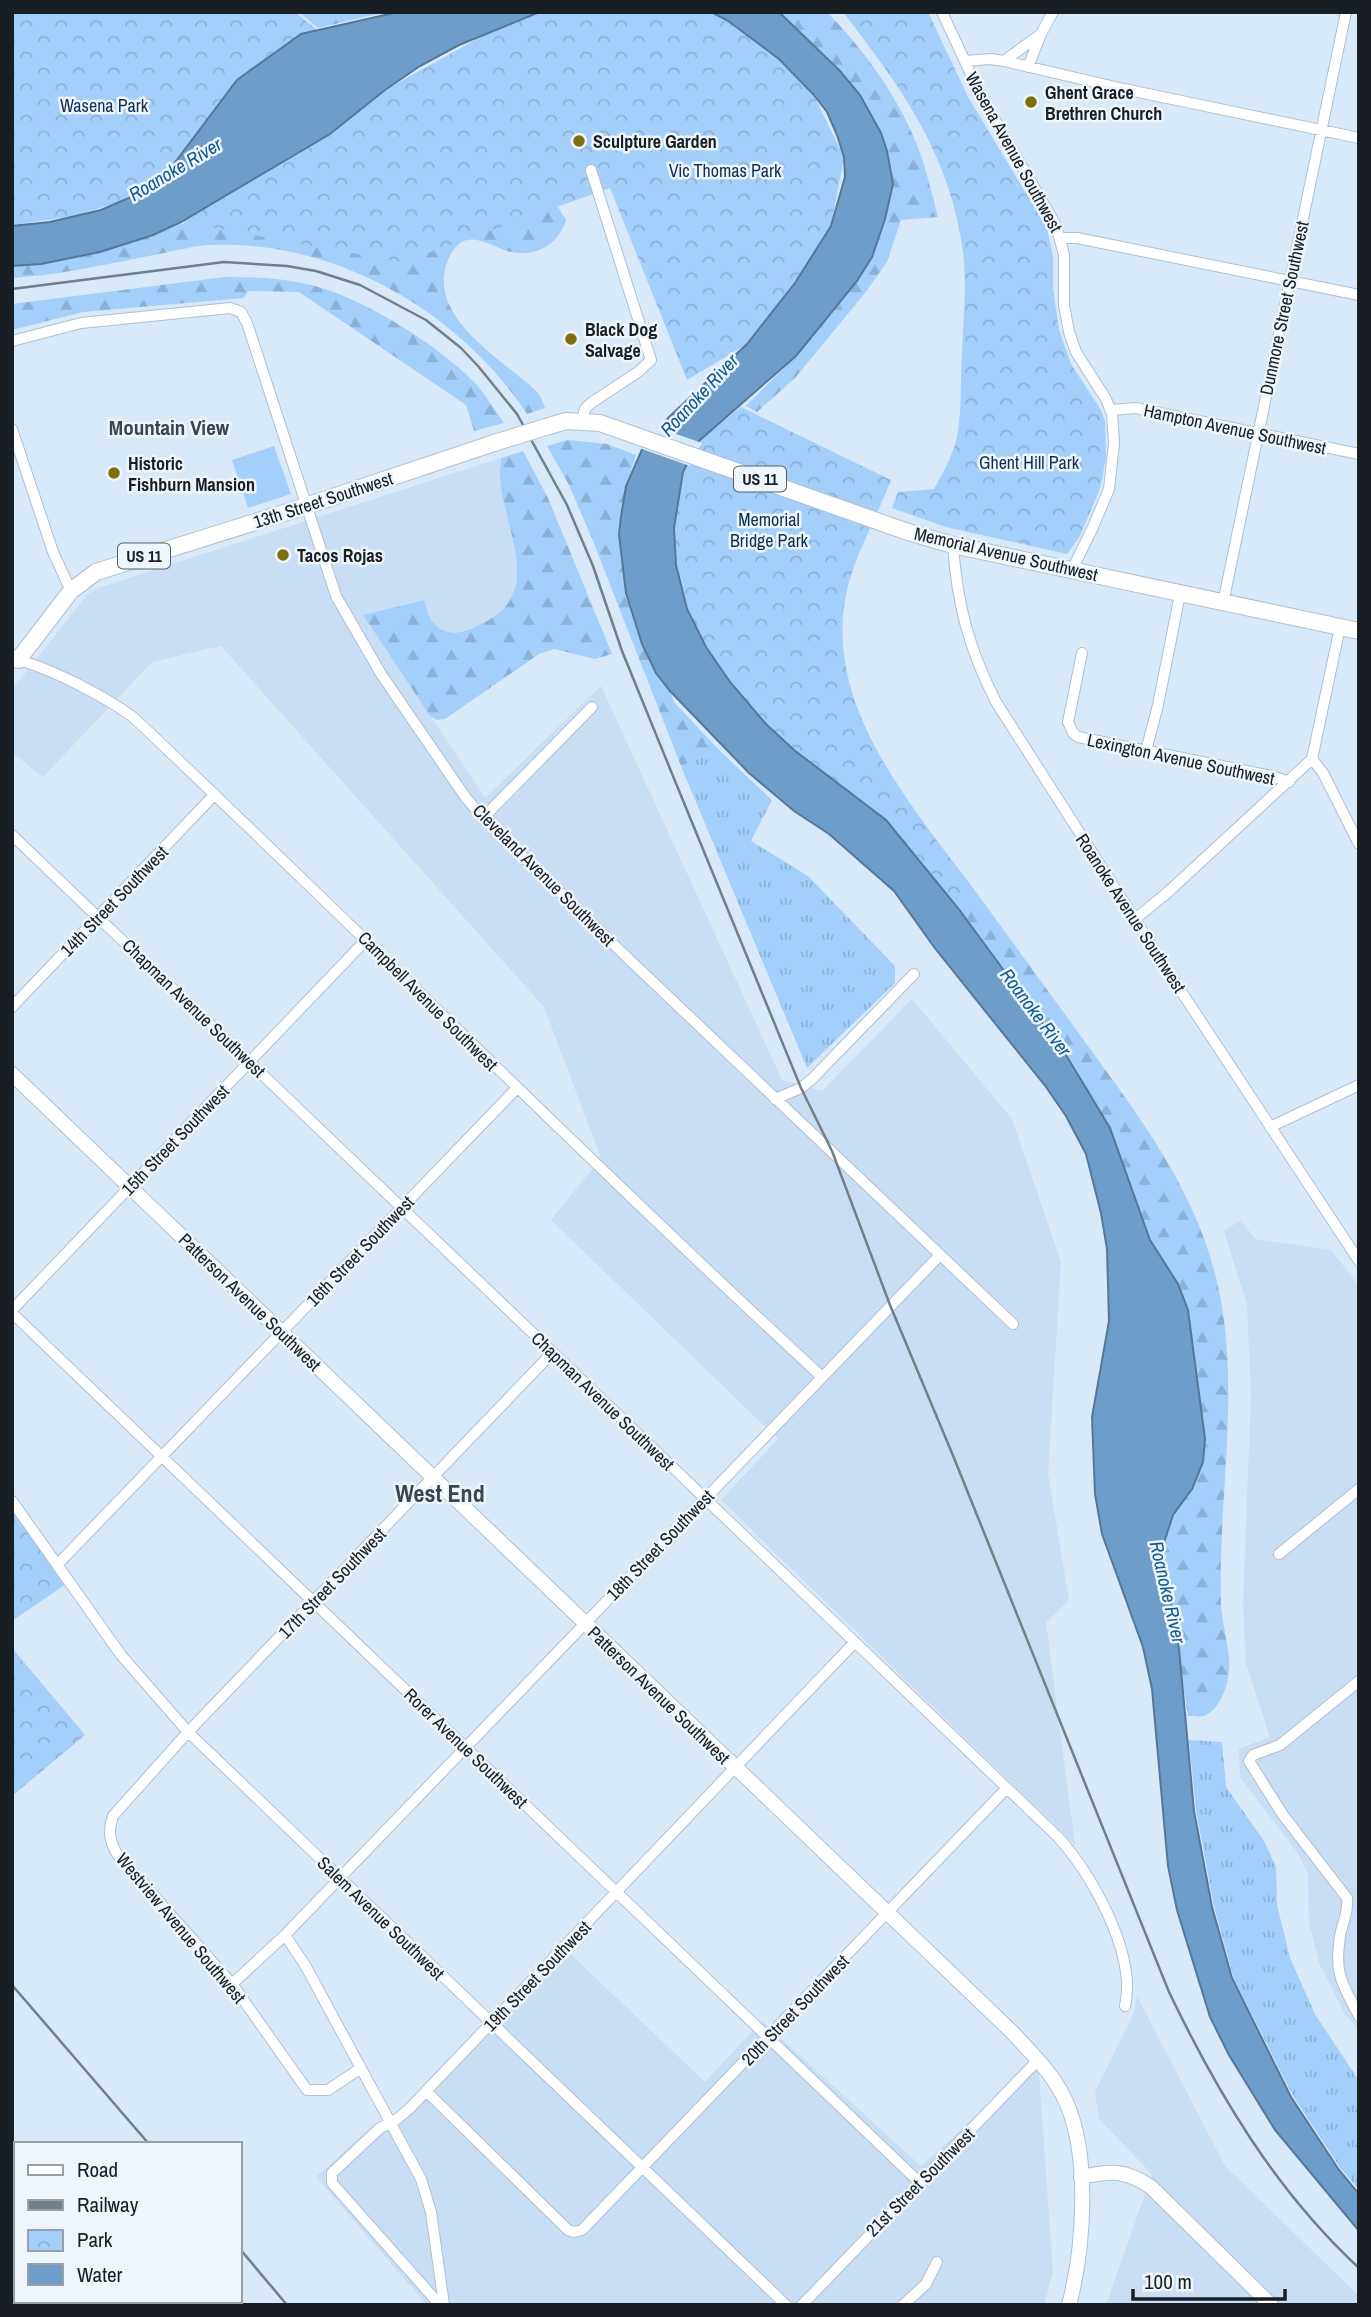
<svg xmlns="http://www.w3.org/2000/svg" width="1371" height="2317" font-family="'Archivo Narrow',sans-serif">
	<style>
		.built { fill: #c8def4 }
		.grass { fill: url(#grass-tufts) }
		.forest { fill: url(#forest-firs) }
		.park { fill: url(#park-crowns) }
		.garden { fill: #a3cffa }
		.water { fill: #6f9dc9; stroke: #557798; stroke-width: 2 }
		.pier { fill: #d8e9f9 }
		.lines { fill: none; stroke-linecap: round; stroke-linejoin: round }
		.street-casing { stroke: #afbfd0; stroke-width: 12 }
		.secondary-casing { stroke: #afbfd0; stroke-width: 16 }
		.primary-casing { stroke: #afbfd0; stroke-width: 18 }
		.street { stroke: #fff; stroke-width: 10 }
		.secondary { stroke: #fff; stroke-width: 14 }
		.primary { stroke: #fff; stroke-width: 16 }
		.rail { stroke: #727e88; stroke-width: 2.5 }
		.primary-bridge-casing { stroke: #afbfd0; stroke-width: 18; stroke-linecap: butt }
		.primary-bridge { stroke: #fff; stroke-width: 16 }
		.poi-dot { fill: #7f6e0c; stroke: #eef5fb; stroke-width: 2.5 }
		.labels { text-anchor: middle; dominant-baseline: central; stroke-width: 5; stroke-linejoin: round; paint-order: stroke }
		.shield { fill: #eef5fb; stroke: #585e64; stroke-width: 2 }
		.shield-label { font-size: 16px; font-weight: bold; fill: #181e24 }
		.poi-label { font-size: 18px; font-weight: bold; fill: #181e24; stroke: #eef5fb; text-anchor: start }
		.park-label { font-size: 18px; fill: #0d304f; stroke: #eef5fb }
		.street-label { font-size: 18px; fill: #181e24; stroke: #eef5fb }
		.water-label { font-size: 19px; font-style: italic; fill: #125991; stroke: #eef5fb }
		.quarter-label { font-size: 21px; font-weight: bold; fill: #384553; stroke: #eef5fb }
		.district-label { font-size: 24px; font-weight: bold; fill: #384553; stroke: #eef5fb }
	</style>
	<defs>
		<pattern id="grass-tufts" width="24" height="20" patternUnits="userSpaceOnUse" patternTransform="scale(1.75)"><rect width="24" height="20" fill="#a3cffa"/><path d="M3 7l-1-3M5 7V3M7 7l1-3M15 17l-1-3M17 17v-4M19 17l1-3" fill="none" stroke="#8cb1d6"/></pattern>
		<pattern id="forest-firs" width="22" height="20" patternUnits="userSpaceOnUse" patternTransform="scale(1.75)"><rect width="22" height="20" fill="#a3cffa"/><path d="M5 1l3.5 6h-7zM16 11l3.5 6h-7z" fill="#8cb1d6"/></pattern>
		<pattern id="park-crowns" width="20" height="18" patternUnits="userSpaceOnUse" patternTransform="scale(1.75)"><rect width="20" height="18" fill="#a3cffa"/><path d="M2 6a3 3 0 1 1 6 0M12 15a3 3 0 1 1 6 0" fill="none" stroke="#8cb1d6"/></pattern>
	</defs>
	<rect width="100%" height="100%" fill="#d8e9f9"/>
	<path class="built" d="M501 458 499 477 505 509 515 542 517 574 512 599 496 617 466 631 452 633 438 628 428 616 423 600 363 615 485 798 601 686 782 1080 822 1091 912 999 1012 1119 1061 1262 1048 1473 1069 1600 1046 1623 1075 1845 721 1500 778 1439 551 1220 601 1158 544 1007 221 646 152 662 43 777 14 754 12 755V690L87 595 98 588Z
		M1241 1220 1255 1239 1331 1250 1359 1286V2031L1345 2014 1319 1963 1309 1922 1308 1874 1297 1852 1240 1777 1239 1749 1270 1737 1246 1664 1243 1605 1251 1396 1247 1305 1224 1231Z
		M560 1944 705 2082 762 2021 921 2166 1038 2060 1053 2272 1044 2305H427L316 2177 370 2128 399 2112Z
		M1137 1996 1225 2166 1359 2296V2305H1106L1152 2174 1099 2119 1095 2092 1134 2012Z"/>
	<path class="grass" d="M719 750 772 800 751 841 808 876 895 966V983L807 1068 681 766Z
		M1189 1740 1222 1742 1226 1787 1264 1841 1276 1867 1277 1905 1290 1958 1315 2014 1359 2081V2190L1341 2169 1293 2096 1234 1979 1214 1906 1196 1810Z"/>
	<path class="forest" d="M299 12H386L318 28Z
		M779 12H827C865 51 900 99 919 150 927 172 932 195 938 217L901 220 887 262 865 293 795 378 757 412 746 406 796 356 872 257 885 219 893 184 860 95 840 71Z
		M556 204 566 220C559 245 533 259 507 251 484 243 463 226 448 260 427 311 488 350 522 379 527 383 534 388 538 393 541 397 543 403 545 408L527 414C460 312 336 240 212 245 195 245 176 251 159 254 111 263 62 275 12 278V266C42 264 74 260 103 251 143 239 181 222 221 212Z
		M225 277C254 277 282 278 311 285 362 297 440 346 476 384 486 396 495 410 504 423L474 431 466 405 299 292 248 291 244 298 83 312 12 330V304Z
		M568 440 607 444 636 455 626 486 619 534 626 593 642 644 656 673 670 691 674 702 719 750 681 766 593 541 569 485 547 446Z
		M523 451 548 498 612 654 595 659 554 649 539 654 445 719 437 720 430 716 363 615 424 600C428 615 432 628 449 632 462 635 474 627 485 622 544 593 504 527 500 480 499 472 501 465 501 458Z
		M976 892C1013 943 1051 995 1088 1046 1147 1127 1206 1205 1222 1307 1238 1405 1218 1504 1221 1603 1222 1623 1228 1641 1229 1661 1231 1678 1222 1709 1204 1716 1200 1717 1192 1716 1188 1716L1162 1549 1173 1515 1192 1489 1203 1462 1205 1439 1188 1310 1178 1284 1150 1240 1123 1163 1066 1055 958 908Z"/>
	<path class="park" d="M12 12H295L317 30 263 61 164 177 116 203 74 216 12 225Z
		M544 12H711L727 20 779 59 813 94 844 157 831 226 795 283 747 344 687 380 610 188 402 262 182 222 330 134 385 90 486 34Z
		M843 12H928L968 97 1047 228 1053 257V288L1059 330 1071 364 1101 410 1105 421 1106 458 1100 489 1079 538 1067 554 946 527 892 508 898 492 934 489C944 471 955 452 958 431 962 407 960 381 962 357 963 323 967 283 963 251 949 152 902 89 843 12Z
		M741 407 891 480C879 512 859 548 850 579 815 698 910 803 976 892L958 908 886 820 794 750 766 724 730 682 706 647 687 609 676 565 674 528 683 472 699 441Z
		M12 1501 69 1582 12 1621Z
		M12 1648 85 1735 12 1796Z"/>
	<path class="garden" d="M274 446 291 494 248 508 232 460Z"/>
	<path class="water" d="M398 12H540L459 45 420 66 385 90 330 134 181 222 153 235 100 252 41 264 12 266V226L50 222 101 210 140 193 164 177 237 80 301 34Z
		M711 12H779L840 71 860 95 881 133 887 151 893 184 885 219 872 257 857 281 796 356 699 441 683 472 674 528 676 565 687 609 706 647 730 682 766 724 794 750 886 820 958 908 1066 1055 1110 1128 1150 1240 1178 1284 1188 1310 1205 1439 1203 1462 1192 1489 1173 1515 1162 1549 1179 1649 1194 1811 1212 1907 1232 1978 1291 2097 1339 2170 1359 2194V2231L1275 2130 1229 2055 1210 2017 1177 1910 1168 1866 1152 1689 1143 1647 1102 1534 1095 1494 1092 1417 1109 1321 1107 1249 1101 1213 1086 1154 1066 1116 1046 1087 934 947 894 891 829 834 794 811 749 773 670 691 656 673 642 644 626 593 619 534 621 517 626 486 643 447 669 417 747 344 795 283 831 226 845 177 844 157 837 135 827 112 813 94 779 59 727 20Z"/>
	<path class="pier" d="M656 427 702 443 690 466 639 448Z"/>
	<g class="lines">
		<defs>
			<path id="street" d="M942 12 981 96 1056 225 1064 255V305L1069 332 1076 352 1106 399 1112 414 1114 443 1109 489 1093 527 1072 570
				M965 61 990 59 1004 61 1124 89 1359 138
				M1004 61 1041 34 1053 12
				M1028 67 1041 34
				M1061 238H1077L1359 295
				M12 341 81 323 230 308 241 312 247 323 336 596 381 674 466 798 489 824 635 965 1013 1324
				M1111 410 1136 408 1359 454
				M582 421 585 409 591 403 638 372 651 360 591 170
				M12 429 53 552 71 591
				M953 545C957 604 969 649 996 702L1173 979 1359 1261
				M1223 603 1346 12
				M1082 653 1068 722 1073 733 1078 737 1272 776 1289 782
				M18 660C52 669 104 696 133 717 364 935 588 1161 822 1377
				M1146 751 1158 705 1180 594
				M1312 759 1323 773 1359 844
				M483 818 592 707
				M12 835C363 1167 708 1504 1058 1837 1092 1874 1137 1955 1125 2006
				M1135 919 1167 893 1312 759 1340 627
				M12 1007 215 794
				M775 1099 801 1088 813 1078 914 974
				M1270 1127 1359 1085
				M12 1310 366 940
				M12 1313 919 2182
				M12 1501 121 1655 188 1732 786 2305
				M1279 1554 1359 1489
				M57 1565 517 1088
				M1359 1681 1280 1745 1253 1755 1249 1761 1283 1815 1347 1898C1349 1911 1342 1924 1340 1936 1334 1975 1342 1983 1359 2016
				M285 1935 305 1965 421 2179 431 2212 444 2305
				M232 1984 285 1935 940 1255
				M361 2068 328 2090H307L232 1984 117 1854C109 1840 108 1831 113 1816L188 1732 552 1353
				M426 2091 568 2230 574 2232 582 2230 1007 1788
				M440 2305 332 2183V2173L380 2128 397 2119 409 2109 854 1643
				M802 2305 1038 2060
				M903 2305 926 2284 937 2262"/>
			<path id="secondary" d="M12 1074 1012 2032C1032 2054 1055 2075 1067 2104 1090 2158 1084 2248 1069 2305
				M1081 2177C1111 2171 1124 2169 1151 2187L1271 2305"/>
			<path id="primary" d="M549 426 566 421 600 423 905 531 953 545 1359 631
				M12 658 18 660 71 591 96 572 306 506 494 443"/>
		</defs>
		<use href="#street" class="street-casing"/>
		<use href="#secondary" class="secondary-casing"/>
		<use href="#primary" class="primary-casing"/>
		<use href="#street" class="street"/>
		<use href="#secondary" class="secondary"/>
		<use href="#primary" class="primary"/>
		<path class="rail" d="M12 289 224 262 287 266 316 271 360 285 426 320 461 348 478 366 517 414 567 505 593 566 622 651 675 781 801 1088 832 1151 890 1305 954 1458 1169 1992C1218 2094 1275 2190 1359 2268
			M12 1985 149 2144
			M240 2249 287 2305"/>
		<defs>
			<path id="primary-bridge" d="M494 443 549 426"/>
		</defs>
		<use href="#primary-bridge" class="primary-bridge-casing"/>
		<use href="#primary-bridge" class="primary-bridge"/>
	</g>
	<g class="poi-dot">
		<circle cx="1031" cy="102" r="7"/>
		<circle cx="579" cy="141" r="7"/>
		<circle cx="571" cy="339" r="7"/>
		<circle cx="114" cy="473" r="7"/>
		<circle cx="283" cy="555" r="7"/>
	</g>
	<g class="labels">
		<g class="shield">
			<rect x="734" y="466.5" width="52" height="25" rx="5"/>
			<rect x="118" y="543.5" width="52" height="25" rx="5"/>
		</g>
		<g class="shield-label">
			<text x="760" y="479">US 11</text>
			<text x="144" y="556">US 11</text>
		</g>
		<g class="poi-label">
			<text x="1045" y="92">Ghent Grace<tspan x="1045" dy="21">Brethren Church</tspan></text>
			<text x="593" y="141">Sculpture Garden</text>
			<text x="585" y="329">Black Dog<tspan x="585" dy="21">Salvage</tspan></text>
			<text x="128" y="463">Historic<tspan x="128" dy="21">Fishburn Mansion</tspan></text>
			<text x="297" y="555">Tacos Rojas</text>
		</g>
		<g class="park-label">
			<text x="104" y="105">Wasena Park</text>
			<text x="725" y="170">Vic Thomas Park</text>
			<text x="1029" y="462">Ghent Hill Park</text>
			<text x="769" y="519">Memorial<tspan x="769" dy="21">Bridge Park</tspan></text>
		</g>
		<g class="street-label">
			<text transform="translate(1014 152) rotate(61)">Wasena Avenue Southwest</text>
			<text transform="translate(1284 308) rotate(-78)">Dunmore Street Southwest</text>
			<text transform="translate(1235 429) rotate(12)">Hampton Avenue Southwest</text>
			<text transform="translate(323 500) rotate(-18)">13th Street Southwest</text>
			<text transform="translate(1006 554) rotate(13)">Memorial Avenue Southwest</text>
			<text transform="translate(1181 759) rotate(12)">Lexington Avenue Southwest</text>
			<text transform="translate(544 875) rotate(45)">Cleveland Avenue Southwest</text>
			<text transform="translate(114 901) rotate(-46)">14th Street Southwest</text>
			<text transform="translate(1131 913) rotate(57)">Roanoke Avenue Southwest</text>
			<text transform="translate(428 1001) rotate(45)">Campbell Avenue Southwest</text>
			<text transform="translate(194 1008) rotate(44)">Chapman Avenue Southwest</text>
			<text transform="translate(175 1140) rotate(-46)">15th Street Southwest</text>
			<text transform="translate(360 1251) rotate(-46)">16th Street Southwest</text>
			<text transform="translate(250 1302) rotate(44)">Patterson Avenue Southwest</text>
			<text transform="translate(603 1401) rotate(44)">Chapman Avenue Southwest</text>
			<text transform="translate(660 1545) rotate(-46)">18th Street Southwest</text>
			<text transform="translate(332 1583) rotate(-46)">17th Street Southwest</text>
			<text transform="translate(659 1695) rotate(44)">Patterson Avenue Southwest</text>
			<text transform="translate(466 1748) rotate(44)">Rorer Avenue Southwest</text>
			<text transform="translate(381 1918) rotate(44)">Salem Avenue Southwest</text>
			<text transform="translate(181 1928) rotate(50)">Westview Avenue Southwest</text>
			<text transform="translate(537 1976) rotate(-46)">19th Street Southwest</text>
			<text transform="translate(795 2010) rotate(-46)">20th Street Southwest</text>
			<text transform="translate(920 2182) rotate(-45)">21st Street Southwest</text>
		</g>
		<g class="water-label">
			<text transform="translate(175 169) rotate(-31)">Roanoke River</text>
			<text transform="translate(699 395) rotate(-47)">Roanoke River</text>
			<text transform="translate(1036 1012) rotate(53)">Roanoke River</text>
			<text transform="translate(1168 1592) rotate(77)">Roanoke River</text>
		</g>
		<g class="quarter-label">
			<text x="169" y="427">Mountain View</text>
		</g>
		<g class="district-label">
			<text x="440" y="1493">West End</text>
		</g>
	</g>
	<rect width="1371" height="2317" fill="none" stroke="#181e24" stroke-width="28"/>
	<rect x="14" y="2142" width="228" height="161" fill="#eef5fb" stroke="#989fa5" stroke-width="2"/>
	<rect x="28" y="2165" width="35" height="10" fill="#ffffff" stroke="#989fa5" stroke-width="2"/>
	<text x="77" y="2177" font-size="21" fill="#181e24">Road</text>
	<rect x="28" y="2200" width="35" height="10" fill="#727e88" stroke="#989fa5" stroke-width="2"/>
	<text x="77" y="2212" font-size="21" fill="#181e24">Railway</text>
	<rect x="28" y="2230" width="35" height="21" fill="url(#park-crowns)" stroke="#989fa5" stroke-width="2"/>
	<text x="77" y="2247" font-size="21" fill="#181e24">Park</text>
	<rect x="28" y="2264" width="35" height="21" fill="#6f9dc9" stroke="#989fa5" stroke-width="2"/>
	<text x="77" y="2282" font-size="21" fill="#181e24">Water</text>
	<path d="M1133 2289v10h152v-10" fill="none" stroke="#181e24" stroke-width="3.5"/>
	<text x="1144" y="2289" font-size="21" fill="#181e24" stroke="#eef5fb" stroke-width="5" paint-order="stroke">100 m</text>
</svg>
